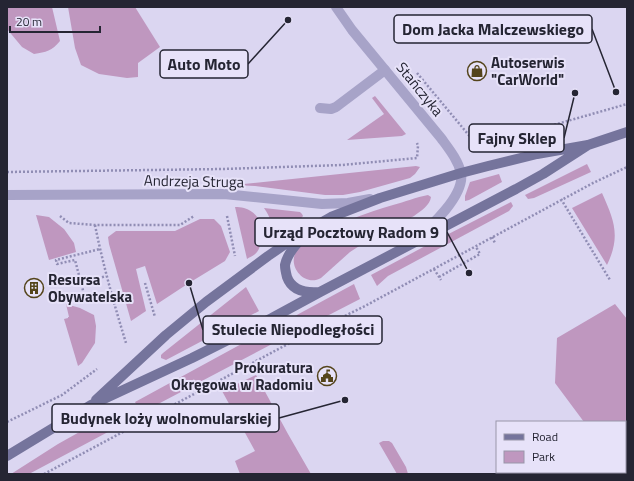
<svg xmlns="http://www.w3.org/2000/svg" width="634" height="481" font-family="'Titillium Web',sans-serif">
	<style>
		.green { fill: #bf97bf }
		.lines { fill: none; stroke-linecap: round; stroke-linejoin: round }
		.path { stroke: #908db4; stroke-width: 2.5; stroke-dasharray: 2 2; stroke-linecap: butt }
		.lane { stroke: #a7a3c8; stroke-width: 10 }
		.street { stroke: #a7a3c8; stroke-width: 10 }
		.secondary { stroke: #75749c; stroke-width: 10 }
		.labels { text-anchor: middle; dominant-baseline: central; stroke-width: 4; stroke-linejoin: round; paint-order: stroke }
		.poi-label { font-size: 15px; font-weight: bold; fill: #252533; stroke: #e7e2f9; text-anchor: start }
		.street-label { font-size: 15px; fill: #252533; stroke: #e7e2f9 }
		.leader { fill: none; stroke: #252533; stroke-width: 1.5 }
		.callout-dot { fill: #252533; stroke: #e7e2f9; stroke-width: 1.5 }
		.callout { fill: #e7e2f9; stroke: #252533; stroke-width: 1.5 }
		.callout-label { font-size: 16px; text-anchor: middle; font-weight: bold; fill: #252533 }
	</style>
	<rect width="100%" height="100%" fill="#dbd6f1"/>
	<path class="green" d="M7 7H52L60 41C52 51 46 52 34 54L22 47 7 29Z
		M68 7H135L160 47 138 63V77L127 78 99 74 81 65 75 48Z
		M375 96 406 134 402 136 347 140 384 114 372 98Z
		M587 164 591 172 534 198 528 199 525 195Z
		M416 166 420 167 415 174 410 178 360 192 343 195H325L255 186 234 185Z
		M499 174 502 182 469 200 465 201V196L470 182Z
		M602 193C614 220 621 236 607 265L572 208Z
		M428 195 431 197C430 205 421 211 414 216L367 241 350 252 321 278C304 288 285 264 298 249 303 243 310 240 316 236 340 222 366 213 393 205 405 202 416 197 428 195Z
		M511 202 513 206 509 211 388 276 377 286 371 275 429 244Z
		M235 207C238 207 241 207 244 208 259 212 266 229 261 243 260 245 259 250 257 252 255 255 250 257 247 259Z
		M264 208 300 212 302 214 303 216 299 221 273 240C274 228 271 218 264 208Z
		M36 215 49 217 64 229 74 243 76 252 49 260Z
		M200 219H214L221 226 230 252 225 261 189 283 157 304 145 266 136 269 146 311 131 321 109 244 108 237 116 231H175Z
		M354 284 360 299 292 334 287 333 282 323Z
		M246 287 259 311 166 360 161 358V355L163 353Z
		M66 304 80 308 94 315 96 326 95 343 82 363 78 366 64 319 68 318V317H69Z
		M615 304 627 319V474H622L621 472H625V422H584L555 383 557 338Z
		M267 330 273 340 272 344 141 413 135 402Z
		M256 375 288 434 311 474H240L235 461 255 451 222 391Z
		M117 411 123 424 29 474H11L58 444Z
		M383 441H389L392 443 406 467 408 474H397L379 443Z"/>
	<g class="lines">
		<path class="path" d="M417 73 477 145H480
			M508 138 627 104
			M7 172 223 169 342 165 417 158 418 146 417 143
			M561 199 610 280
			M60 216 69 223 95 225H180L194 216
			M227 216 235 256
			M265 220 268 230
			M95 225C103 265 114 304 126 343
			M492 237 495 243
			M434 269 441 280
			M439 277 480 254 476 247
			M145 283 155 317
			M79 284 106 276
			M85 298 75 260 57 264 56 260 100 249
			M281 336 286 345
			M7 422 62 395 97 369
			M44 474 286 345 365 306 593 183 627 167"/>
		<path class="lane" d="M320 108 331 109 336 107 385 70"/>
		<path class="street" d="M336 7 352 30 441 138C449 149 458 160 461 173 465 195 431 227 415 239
			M7 195 224 194 322 204 348 203 370 199"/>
		<path class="secondary" d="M304 236C297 243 287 254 285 265 285 269 286 273 287 277 292 291 306 293 319 292
			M96 400 166 335 206 302 268 256 294 238 331 217 380 198 461 173 488 166 537 154 588 145 627 132
			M7 456 91 405 192 358 272 318 320 292 516 189 543 174 588 145"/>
	</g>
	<defs>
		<symbol id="shop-ring" viewBox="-11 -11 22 22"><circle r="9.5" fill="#e7e2f9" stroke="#54441b" stroke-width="1.5"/><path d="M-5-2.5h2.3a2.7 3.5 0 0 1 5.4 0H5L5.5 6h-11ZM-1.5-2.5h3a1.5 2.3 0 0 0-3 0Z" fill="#54441b"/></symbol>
		<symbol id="building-ring" viewBox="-11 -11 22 22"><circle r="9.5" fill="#e7e2f9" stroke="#54441b" stroke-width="1.5"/><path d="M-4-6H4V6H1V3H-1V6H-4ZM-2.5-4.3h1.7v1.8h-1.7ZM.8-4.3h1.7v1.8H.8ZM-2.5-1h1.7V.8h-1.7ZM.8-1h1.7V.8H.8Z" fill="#54441b"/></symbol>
		<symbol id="civic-ring" viewBox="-11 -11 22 22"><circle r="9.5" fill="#e7e2f9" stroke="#54441b" stroke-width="1.5"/><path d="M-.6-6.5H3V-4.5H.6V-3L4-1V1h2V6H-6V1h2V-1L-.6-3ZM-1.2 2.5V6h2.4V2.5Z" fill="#54441b"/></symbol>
	</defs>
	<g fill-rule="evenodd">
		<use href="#shop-ring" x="466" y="60" width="22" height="22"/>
		<use href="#building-ring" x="23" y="277" width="22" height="22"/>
		<use href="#civic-ring" x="316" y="365" width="22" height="22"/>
	</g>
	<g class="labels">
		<g class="poi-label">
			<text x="491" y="62">Autoserwis<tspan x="491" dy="17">"CarWorld"</tspan></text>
			<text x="48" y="279">Resursa<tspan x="48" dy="17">Obywatelska</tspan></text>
			<text x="313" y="367" text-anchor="end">Prokuratura<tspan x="313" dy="17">Okręgowa w Radomiu</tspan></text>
		</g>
		<g class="street-label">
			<text transform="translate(420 89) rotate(51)">Stańczyka</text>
			<text transform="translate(194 181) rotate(1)">Andrzeja Struga</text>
		</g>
	</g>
	<path class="leader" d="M616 92L592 29M288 20L248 64M575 93L564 138M469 273L447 232M189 283L203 330M345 400L279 418"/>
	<g class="callout-dot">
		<circle cx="616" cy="92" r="4"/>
		<circle cx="288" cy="20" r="4"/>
		<circle cx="575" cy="93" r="4"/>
		<circle cx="469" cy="273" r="4"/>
		<circle cx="189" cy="283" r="4"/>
		<circle cx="345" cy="400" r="4"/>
	</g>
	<g class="callout">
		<rect x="394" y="15" width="198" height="28" rx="4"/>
		<rect x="160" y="50" width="88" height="28" rx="4"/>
		<rect x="469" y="124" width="95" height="28" rx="4"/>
		<rect x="255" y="218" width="192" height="28" rx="4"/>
		<rect x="203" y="316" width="179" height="28" rx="4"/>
		<rect x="52" y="404" width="227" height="28" rx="4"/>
	</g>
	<g class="callout-label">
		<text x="493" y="35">Dom Jacka Malczewskiego</text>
		<text x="204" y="70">Auto Moto</text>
		<text x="517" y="144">Fajny Sklep</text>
		<text x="351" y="238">Urząd Pocztowy Radom 9</text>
		<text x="293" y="335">Stulecie Niepodległości</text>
		<text x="166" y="424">Budynek loży wolnomularskiej</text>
	</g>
	<rect width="634" height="481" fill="none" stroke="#252533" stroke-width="16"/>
	<rect x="496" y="421" width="130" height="52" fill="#e7e2f9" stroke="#9996aa"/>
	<rect x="504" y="434" width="20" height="6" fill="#75749c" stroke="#9996aa"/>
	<text x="532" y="441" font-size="12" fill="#252533">Road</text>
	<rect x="504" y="451" width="20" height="12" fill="#bf97bf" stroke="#9996aa"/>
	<text x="532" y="461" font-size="12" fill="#252533">Park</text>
	<path d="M10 26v6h90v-6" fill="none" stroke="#252533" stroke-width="2"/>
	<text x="16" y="26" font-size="12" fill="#252533" stroke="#e7e2f9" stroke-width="3" paint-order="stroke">20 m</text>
</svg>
